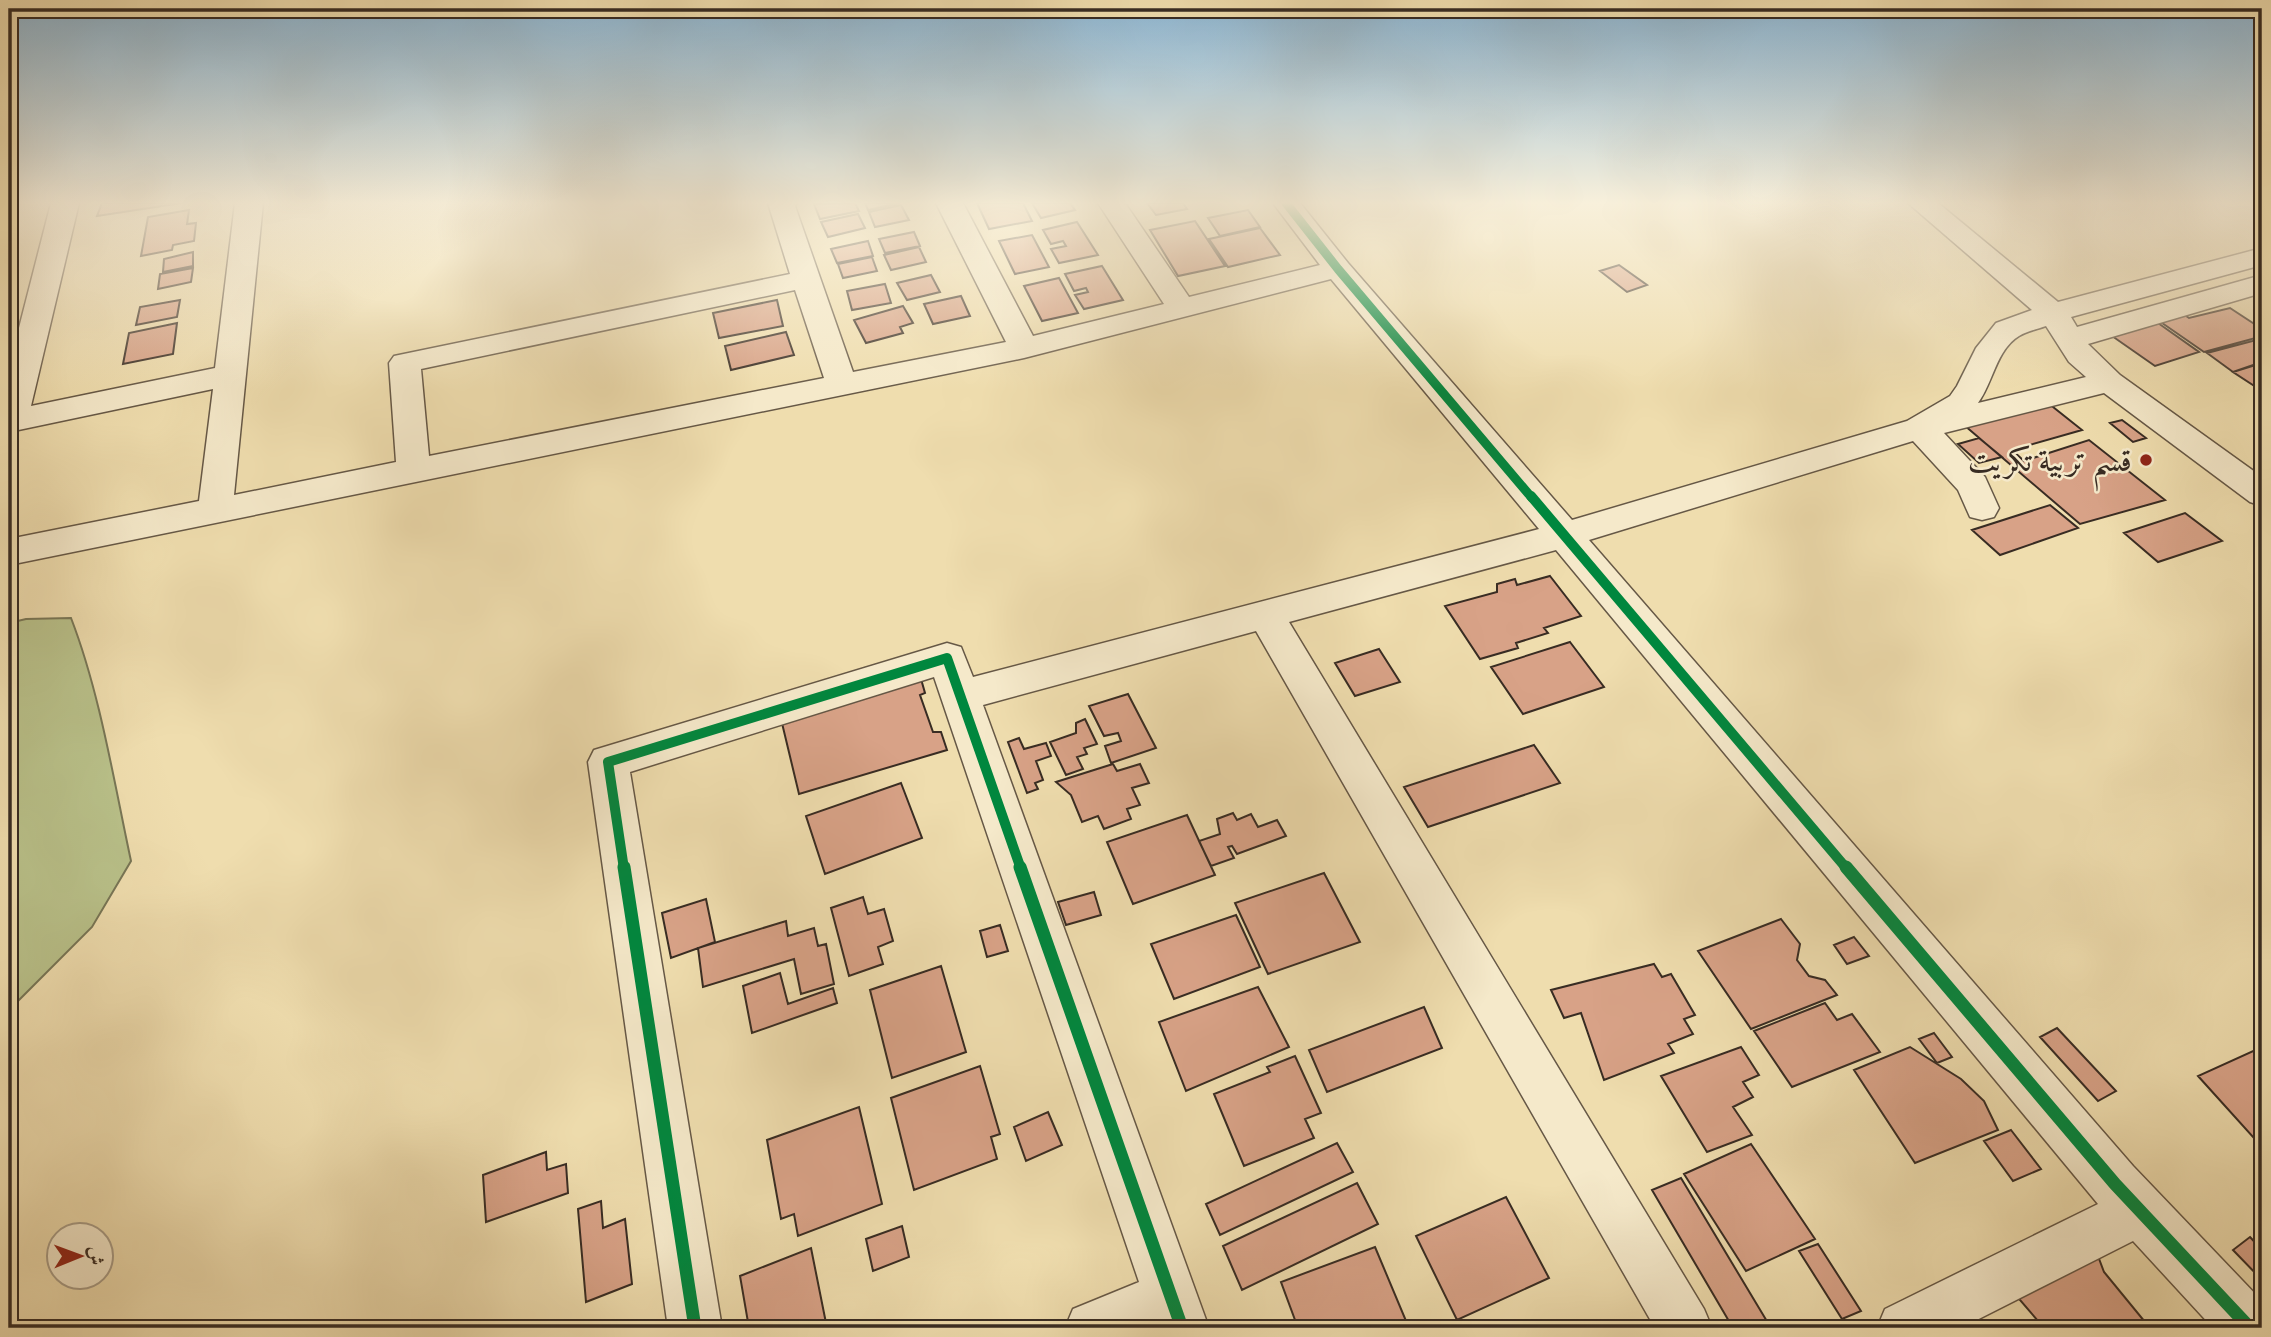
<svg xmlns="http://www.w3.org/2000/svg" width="2271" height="1337" font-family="'EB Garamond',Amiri,serif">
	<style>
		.green { fill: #b9c18a; stroke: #787656; stroke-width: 2 }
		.building { fill: #d8a287; stroke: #382c23; stroke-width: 2 }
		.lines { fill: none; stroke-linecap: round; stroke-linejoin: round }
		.minor-casing { stroke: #665846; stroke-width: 3 }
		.minor { fill: #f5e9ca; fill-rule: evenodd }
		.cycleway-far2-casing { stroke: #f5e9ca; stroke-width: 12 }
		.cycleway-far1-casing { stroke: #f5e9ca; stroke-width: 15 }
		.cycleway-casing { stroke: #f5e9ca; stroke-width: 18 }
		.cycleway-far2 { stroke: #00873e; stroke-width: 9 }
		.cycleway-far1 { stroke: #00873e; stroke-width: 10 }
		.cycleway { stroke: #00873e; stroke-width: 13 }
		.poi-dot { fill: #8f2418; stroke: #f5e9ca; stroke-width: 2.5 }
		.labels { text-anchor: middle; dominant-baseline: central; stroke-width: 5; stroke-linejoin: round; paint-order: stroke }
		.poi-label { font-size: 32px; fill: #382c23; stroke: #f5e9ca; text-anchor: end }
	</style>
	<rect width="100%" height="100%" fill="#efddae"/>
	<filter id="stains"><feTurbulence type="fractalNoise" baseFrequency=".00286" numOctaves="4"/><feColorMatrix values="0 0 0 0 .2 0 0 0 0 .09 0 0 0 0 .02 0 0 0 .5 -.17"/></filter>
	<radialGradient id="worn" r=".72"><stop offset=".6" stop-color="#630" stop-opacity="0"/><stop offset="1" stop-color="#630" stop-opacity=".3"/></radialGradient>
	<path class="green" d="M71 618C100 693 114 782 131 861L92 927 9 1010V623L26 619Z"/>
	<path class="building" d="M102 203H182L97 216Z
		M855 203 859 211 820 219 814 204Z
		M865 203H900L868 210Z
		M977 203H1023L1032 221 989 229Z
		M1032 203H1070L1075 210 1041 218Z
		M1147 203H1183L1187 209 1156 215Z
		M901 205 909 220 875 227 869 212Z
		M189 210 187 224 196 223 194 241 173 245 172 250 141 256 148 217Z
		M1248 210 1260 227 1220 236 1208 218Z
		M858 214 865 228 828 237 821 222Z
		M1195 221 1225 266 1178 276 1150 230Z
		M1077 222 1098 255 1059 263 1051 249 1066 246 1063 241 1051 244 1043 230Z
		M1260 228 1280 255 1228 267 1209 239Z
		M914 232 920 246 885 253 879 239Z
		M1032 235 1049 267 1015 274 999 241Z
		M868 241 873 256 837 263 831 249Z
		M919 247 926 262 891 270 884 255Z
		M193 252V266L163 272 164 259Z
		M872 257 877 271 843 278 838 264Z
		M1619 265 1647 285 1627 292 1600 271Z
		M1102 266 1123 300 1084 309 1075 295 1088 292 1086 288 1074 291 1065 274Z
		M193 268 191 282 158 289 160 274Z
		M931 275 940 292 907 300 897 283Z
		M1059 278 1078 313 1042 321 1024 286Z
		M885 284 891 303 852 310 847 291Z
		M961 296 970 316 933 324 924 304Z
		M180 300 177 317 136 325 140 307Z
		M777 300 783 326 719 338 713 313Z
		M903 306 913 323 900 327 903 333 866 343 854 320Z
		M2230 308 2262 329V339L2259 337 2204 352 2152 316 2182 313 2189 318Z
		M177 323 173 354 123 364 129 333Z
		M2158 323 2199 352 2155 366 2112 336Z
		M786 332 794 355 731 370 725 346Z
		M2260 339 2262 341V362L2233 372 2207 353Z
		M2262 363V391L2233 372Z
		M2048 403 2082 430 2012 450 2024 461 2089 440 2165 500 2080 524 1964 425Z
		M2122 420 2146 438 2133 442 2110 423Z
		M1979 438 2002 457 1979 463 1958 444Z
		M2050 505 2078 528 2000 555 1972 530Z
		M2185 513 2222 541 2158 562 2124 533Z
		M1550 576 1581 616 1544 628 1548 633 1516 643 1518 648 1480 659 1445 606 1497 592V584L1515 579 1517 585Z
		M1570 642 1604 687 1523 714 1491 667Z
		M1379 649 1400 682 1355 696 1335 663Z
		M921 679 925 693 920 695 933 732H941L947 750 799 794 781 719Z
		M1128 694 1156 748 1111 763 1105 746 1121 741 1118 733 1104 736 1089 706Z
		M1085 719 1097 744 1084 748 1087 754 1077 757 1083 769 1066 775 1050 742 1076 733V723Z
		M1019 738 1024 749 1046 743 1051 756 1036 761 1043 780 1035 783 1038 789 1027 793 1008 742Z
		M1534 745 1560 783 1428 827 1404 787Z
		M1113 764 1117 771 1140 764 1149 783 1132 788 1140 805 1127 809 1131 819 1104 829 1098 816 1082 822 1071 795 1056 782Z
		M901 783 922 838 825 874 806 816Z
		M1233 813 1237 820 1251 814 1258 827 1277 820 1286 836 1237 854 1232 846 1228 847 1234 858 1211 866 1199 841 1220 834 1217 819Z
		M1187 815 1215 875 1133 904 1107 842Z
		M1324 873 1360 942 1268 974 1235 903Z
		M1094 892 1101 915 1066 925 1058 902Z
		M863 897 868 914 884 909 893 941 878 947 883 964 849 976 831 908Z
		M706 899 715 942 671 958 662 913Z
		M1236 915 1260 967 1174 999 1151 944Z
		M1781 919 1800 944 1797 960 1809 976 1825 980 1837 995 1751 1029 1698 951Z
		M786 921 788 936 814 928 818 946 826 944 834 984 801 994 794 959 703 987 698 948Z
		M1000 925 1008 951 987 957 980 931Z
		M1854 937 1869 956 1847 964 1834 945Z
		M1654 964 1662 977 1671 974 1695 1015 1684 1019 1693 1034 1668 1044 1674 1053 1604 1080 1581 1013 1564 1018 1551 990Z
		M941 966 966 1052 892 1078 870 990Z
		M780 973 788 1004 833 988 837 1003 752 1033 743 986Z
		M1258 987 1289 1047 1186 1091 1159 1022Z
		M1825 1003 1837 1020 1852 1014 1880 1052 1792 1087 1754 1031Z
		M1424 1007 1442 1048 1327 1092 1309 1050Z
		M2057 1028 2116 1091 2098 1101 2040 1037Z
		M1934 1033 1952 1057 1937 1063 1919 1039Z
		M1741 1047 1759 1075 1743 1082 1753 1097 1733 1107 1752 1135 1707 1152 1661 1076Z
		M1910 1047 1961 1079 1984 1101 1998 1130 1915 1163 1854 1070Z
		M2262 1047V1147L2198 1076Z
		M1295 1056 1321 1113 1305 1119 1314 1138 1244 1166 1214 1094 1270 1072 1267 1067Z
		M980 1066 1000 1134 991 1137 997 1159 914 1190 891 1098Z
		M859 1107 882 1204 798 1236 794 1214 781 1219 767 1140Z
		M1048 1112 1062 1145 1026 1161 1014 1127Z
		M2011 1130 2041 1169 2013 1181 1984 1141Z
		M1337 1143 1353 1172 1220 1235 1206 1204Z
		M1751 1144 1815 1239 1746 1271 1684 1174Z
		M546 1152 547 1170 566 1164 568 1193 486 1222 483 1175Z
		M1681 1178 1768 1323 1756 1328H1733L1652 1190Z
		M1357 1183 1378 1224 1242 1290 1223 1246Z
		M1506 1197 1549 1278 1457 1320 1416 1236Z
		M601 1201 603 1228 625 1219 632 1284 586 1302 578 1209Z
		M902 1226 909 1257 873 1271 866 1239Z
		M2250 1237 2262 1250V1280L2233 1250Z
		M2092 1240 2104 1272 2150 1328H2044L2008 1286Z
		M1818 1244 1861 1311 1842 1319 1799 1251Z
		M1375 1247 1409 1328H1298L1281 1282Z
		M811 1248 827 1328H749L740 1276Z"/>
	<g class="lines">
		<defs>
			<path id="minor" d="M51 203H79L31 406 215 368 235 203H263L234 495 396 462 389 363 394 356 790 274 768 203H797L795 206 853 372 1006 342 936 203H963L1033 336 1164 304 1098 203H1125L1189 297 1320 265 1273 203H1300L1348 263 1572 520 1907 421 1950 396 1957 386 1976 348 1996 323 2032 310 1908 203H1938L2058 302 2262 248V265L2071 317 2077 327 2262 275V293L2088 344 2120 375 2262 477V506L2250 502 2104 393 1944 433 1985 477 1999 508 1994 517 1982 520 1970 517 1958 490 1913 441 1589 540 2133 1166 2262 1301V1328H2213L2133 1241 1961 1328H1877L1885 1309 2098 1204 1556 550 1289 622 1704 1309 1712 1328H1655L1256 631 983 705 1209 1328H1065L1073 1309 1139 1282 934 677 630 772 722 1328H668L588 762 594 750 947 643 961 647 973 677 1539 529 1331 279 1024 358 9 565V539L199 501 213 389 9 432V367ZM795 290 824 378 429 456 421 369ZM2046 326 2069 362 2086 377 1978 403C1993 383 1996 350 2019 336 2027 331 2038 329 2046 326Z"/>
		</defs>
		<use href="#minor" class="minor-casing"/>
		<use href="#minor" class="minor"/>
		<defs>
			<path id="cycleway-far2" d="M1286 203 1338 269 1532 498"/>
			<path id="cycleway-far1" d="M1531 496 1847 869
				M624 869 608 762 947 658 1021 869"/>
			<path id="cycleway" d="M624 867 695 1328
				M1020 867 1182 1328
				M1846 867 2115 1184 2250 1328"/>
		</defs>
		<use href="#cycleway-far2" class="cycleway-far2-casing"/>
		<use href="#cycleway-far1" class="cycleway-far1-casing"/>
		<use href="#cycleway" class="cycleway-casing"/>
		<use href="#cycleway-far2" class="cycleway-far2"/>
		<use href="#cycleway-far1" class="cycleway-far1"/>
		<use href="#cycleway" class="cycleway"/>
	</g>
	<linearGradient id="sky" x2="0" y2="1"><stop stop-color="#8bb6d4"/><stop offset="0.52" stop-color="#f8f0db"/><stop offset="1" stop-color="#f8f0db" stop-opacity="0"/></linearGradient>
	<rect width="2271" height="390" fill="url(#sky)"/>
	<circle class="poi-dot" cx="2146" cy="460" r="7"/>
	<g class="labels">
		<g class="poi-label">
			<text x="2132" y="460">قسم تربية تكريت</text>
		</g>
	</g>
	<rect width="2271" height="1337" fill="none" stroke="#efddae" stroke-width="35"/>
	<rect x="10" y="10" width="2250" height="1316" fill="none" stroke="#382c23" stroke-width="3.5"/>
	<rect x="18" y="18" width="2236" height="1302" fill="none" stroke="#382c23" stroke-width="2"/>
	<g transform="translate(80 1256) rotate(89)"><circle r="33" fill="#f5e9ca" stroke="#a99d87" stroke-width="2"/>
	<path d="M0-5L12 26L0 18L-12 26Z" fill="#8f2418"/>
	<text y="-10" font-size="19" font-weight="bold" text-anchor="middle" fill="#382c23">ش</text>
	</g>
	<rect width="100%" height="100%" filter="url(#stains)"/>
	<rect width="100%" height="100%" fill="url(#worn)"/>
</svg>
